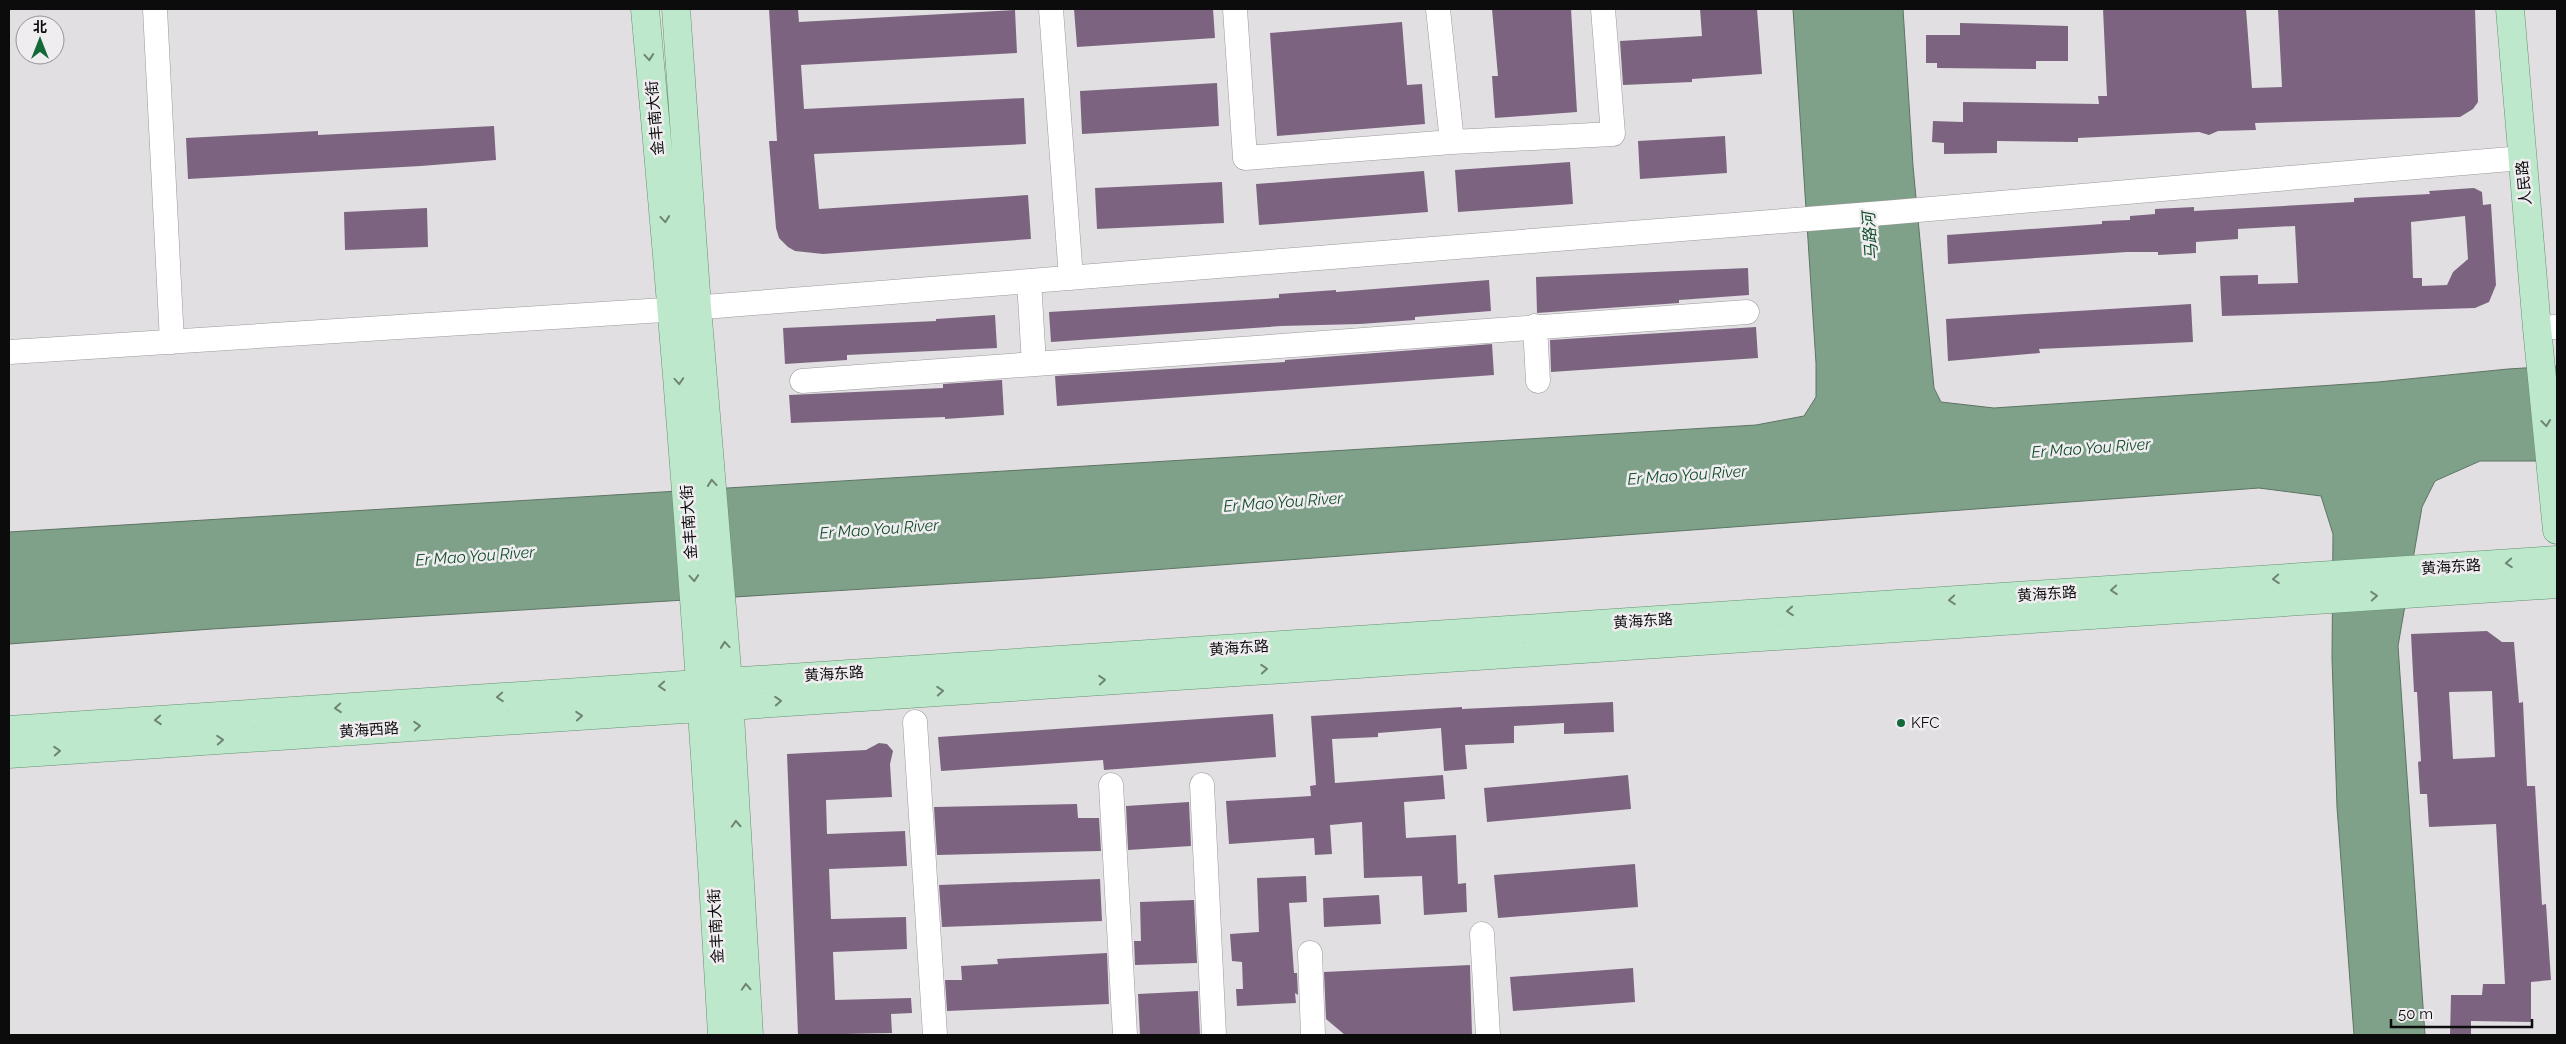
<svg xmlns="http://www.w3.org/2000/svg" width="2566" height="1044" font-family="Raleway,'Noto Sans SC',sans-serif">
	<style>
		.water { fill: #7fa189; stroke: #5d7464 }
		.building { fill: #7c6481; fill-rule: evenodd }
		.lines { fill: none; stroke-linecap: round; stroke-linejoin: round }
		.minor-casing { stroke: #9b999b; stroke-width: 25 }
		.major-casing { stroke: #649172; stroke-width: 29 }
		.minor { stroke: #fff; stroke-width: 24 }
		.major { stroke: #bee8cb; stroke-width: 28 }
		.oneway { stroke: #6e8576 }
		.poi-dot { fill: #13693a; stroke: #efedef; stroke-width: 2 }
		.labels { text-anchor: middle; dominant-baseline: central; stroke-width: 5; stroke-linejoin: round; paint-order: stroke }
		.street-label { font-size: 15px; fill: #0d0c0d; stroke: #efedef }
		.poi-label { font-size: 15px; fill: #0d0c0d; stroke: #efedef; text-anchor: start }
		.water-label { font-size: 16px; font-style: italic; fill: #124d2b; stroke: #efedef }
	</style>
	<rect width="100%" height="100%" fill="#e2dfe2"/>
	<path class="water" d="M1793 9H1903L1913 166 1934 388 1941 402 1994 408 2378 382 2508 369 2557 366V461H2480L2435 481 2422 507 2398 646 2425 1035H2354L2337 807 2332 658 2333 534 2321 496 2259 488 1044 578 212 629 9 644V532L1756 425 1804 416 1816 397V363Z"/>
	<path class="building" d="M769 9H798L799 22 1015 10 1017 53 801 65 804 109 1024 98 1026 144 814 154 819 209 1028 195 1031 239 823 254 795 251 788 247 779 238 776 228 769 141H777Z
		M1074 9H1213L1215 38 1077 47Z
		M1492 9H1571L1577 112 1495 118 1492 76H1498Z
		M1700 9H1757L1762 74 1692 79V82L1623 85 1620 41 1702 36Z
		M2103 9H2246L2252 88 2282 87 2278 9H2475L2478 102 2473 109 2460 117 2255 123 2256 130 2218 131 2209 135 2199 132 2078 138V142L1997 141V153L1944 154V143L1932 142 1933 121 1963 122V102L2099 104 2098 96H2107Z
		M1402 22 1407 85 1422 84 1425 124 1277 136 1270 33Z
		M1960 23 2068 26V61H2036V69L1937 68V63H1926V35H1960Z
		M1217 83 1219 126 1082 134 1080 91Z
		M494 126 496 160 421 166 188 179 186 138 318 131V135Z
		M1725 136 1727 173 1640 179 1638 141Z
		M1570 162 1573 204 1458 212 1455 170Z
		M1424 171 1428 212 1259 225 1256 184Z
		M1222 182 1224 223 1097 229 1095 188Z
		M2474 188 2482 192 2483 205 2491 204 2496 285 2489 302 2475 308 2222 316 2220 276 2258 275V284L2298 283 2295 226 2238 229V239L2196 242V253L2158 255V252H2127L1948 264 1947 235 2102 224V221L2130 220V216L2155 214V209L2194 207V211L2354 202V198L2430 194 2429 191ZM2465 216 2468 259 2453 272 2447 285 2422 286V278H2413L2411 222Z
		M427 208 428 247 345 250 344 212Z
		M1748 268 1749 295 1679 300V303L1537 313 1536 277Z
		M1489 280 1491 311 1415 317V320L1360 324 1281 326 1051 342 1049 312 1279 298V294L1336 290V292Z
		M2191 304 2193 342 2039 349 2040 353 1948 361 1946 319Z
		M995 315 997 348 847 355V360L785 364 783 328 936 321V319Z
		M1756 327 1758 358 1551 372 1550 340Z
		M1492 344 1494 375 1057 406 1055 376 1285 362V360Z
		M1002 380 1004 415 945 419V417L791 423 789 395 943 388V384Z
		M2487 631 2502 642H2514L2519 703 2523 702 2527 786H2535L2542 905 2546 904 2551 980 2531 982V1022L2471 1021V1035H2450L2451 995H2482L2483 984H2505L2496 824 2429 827 2427 794H2420L2418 762 2421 761 2417 692H2414L2411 634ZM2492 691 2495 757 2453 759 2449 692Z
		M1613 702 1614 732 1564 734V723L1514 726V743L1465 745 1467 769 1444 771 1441 728 1378 733V737L1332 739 1335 783 1443 775 1445 799 1404 802 1406 838 1456 835 1458 884 1466 883 1467 912 1424 915 1422 876 1364 878 1362 822 1330 825 1332 854 1315 855 1314 838 1229 844 1226 801 1311 796 1310 786 1316 785 1311 716 1462 707V709Z
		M1273 714 1276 757 1104 770 1103 760 941 771 938 737Z
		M879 743 887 744 893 751 890 764 892 797 826 800 827 834 905 831 907 866 829 869 831 919 906 917 907 949 833 952 835 1000 911 998 912 1013 891 1014 892 1033 798 1035 787 754 866 750Z
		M1628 775 1631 809 1487 822 1484 788Z
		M1189 802 1191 846 1128 850 1126 806Z
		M1077 804 1078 818H1099L1101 851 937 855 934 807Z
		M1635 864 1638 907 1498 918 1494 875Z
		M1306 876 1307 902 1289 903 1294 973H1297L1298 995 1295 993 1296 1003 1237 1006 1236 989H1243L1242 962 1232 961 1230 934 1259 932 1257 878Z
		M1100 879 1102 921 942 927 939 885Z
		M1379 895 1381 924 1324 927 1323 898Z
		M1194 900 1197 963 1135 965 1134 941H1141L1140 902Z
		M1107 953 1109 1004 947 1011 945 980H962L961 966 998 964 997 959Z
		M1470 965 1472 1035H1345L1326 1019 1324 972Z
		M1633 968 1635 1002 1513 1011 1510 977Z
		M1198 991 1200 1035H1140L1138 994Z"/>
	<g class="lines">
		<defs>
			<path id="minor" d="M155 9 172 342
				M1051 9 1071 278
				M1235 9 1245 158 1452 142 1613 134 1603 9
				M1438 9 1452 142
				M1029 281 1034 364
				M1535 326 1538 381
				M2537 328 2557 327
				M9 352C232 338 455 325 679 309 1293 263 1908 212 2522 158
				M802 381 1747 312
				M915 722 935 1035
				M1111 785 1125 1035
				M1202 785 1214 1035
				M1482 934 1488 1035
				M1310 953 1313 1035"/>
			<path id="major" d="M645 9C677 351 703 692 722 1035
				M676 9 697 307 728 681 749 1035
				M2510 9 2537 328 2557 530
				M9 730 2557 560
				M9 754 2557 584"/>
		</defs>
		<use href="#minor" class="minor-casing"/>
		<use href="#major" class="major-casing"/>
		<use href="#minor" class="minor"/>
		<use href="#major" class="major"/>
	</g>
	<defs><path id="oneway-chevron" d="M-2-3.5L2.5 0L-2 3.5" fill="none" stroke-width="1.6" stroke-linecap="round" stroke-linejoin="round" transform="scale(1.25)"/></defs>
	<g class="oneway">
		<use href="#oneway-chevron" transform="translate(649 57) rotate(85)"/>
		<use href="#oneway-chevron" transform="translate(665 219) rotate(85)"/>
		<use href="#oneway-chevron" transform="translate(679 381) rotate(86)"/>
		<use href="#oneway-chevron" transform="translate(2546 423) rotate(84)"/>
		<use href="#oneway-chevron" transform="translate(712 483) rotate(-95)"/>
		<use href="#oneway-chevron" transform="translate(2509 563) rotate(176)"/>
		<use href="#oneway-chevron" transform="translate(694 578) rotate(86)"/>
		<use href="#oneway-chevron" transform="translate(2276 579) rotate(176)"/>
		<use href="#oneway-chevron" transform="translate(2114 590) rotate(176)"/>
		<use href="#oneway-chevron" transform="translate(2374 596) rotate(-4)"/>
		<use href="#oneway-chevron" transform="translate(1952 600) rotate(176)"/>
		<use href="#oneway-chevron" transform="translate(1790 611) rotate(176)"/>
		<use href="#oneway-chevron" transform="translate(725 645) rotate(-95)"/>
		<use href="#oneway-chevron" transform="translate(1264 669) rotate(-4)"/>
		<use href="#oneway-chevron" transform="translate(1102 680) rotate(-4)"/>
		<use href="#oneway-chevron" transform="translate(662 686) rotate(176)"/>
		<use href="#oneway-chevron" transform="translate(940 691) rotate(-4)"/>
		<use href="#oneway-chevron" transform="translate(500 697) rotate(176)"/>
		<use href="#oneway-chevron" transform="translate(778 701) rotate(-4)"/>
		<use href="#oneway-chevron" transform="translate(338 708) rotate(176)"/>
		<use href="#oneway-chevron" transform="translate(579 716) rotate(-4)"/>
		<use href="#oneway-chevron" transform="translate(158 720) rotate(176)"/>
		<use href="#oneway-chevron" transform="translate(417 726) rotate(-4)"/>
		<use href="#oneway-chevron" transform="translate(220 740) rotate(-4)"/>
		<use href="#oneway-chevron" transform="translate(57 751) rotate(-4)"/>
		<use href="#oneway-chevron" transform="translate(736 824) rotate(-93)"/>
		<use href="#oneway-chevron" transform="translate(746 987) rotate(-93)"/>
	</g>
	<circle class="poi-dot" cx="1901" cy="723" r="5"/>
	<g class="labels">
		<g class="street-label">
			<text transform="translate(655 118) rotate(-95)">金丰南大街</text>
			<text transform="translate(2524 183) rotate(-95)">人民路</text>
			<text transform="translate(689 522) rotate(-94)">金丰南大街</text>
			<text transform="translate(2451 567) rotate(-4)">黄海东路</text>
			<text transform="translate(2047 594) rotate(-4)">黄海东路</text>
			<text transform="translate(1643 621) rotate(-4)">黄海东路</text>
			<text transform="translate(1239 648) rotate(-4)">黄海东路</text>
			<text transform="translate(834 674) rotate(-4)">黄海东路</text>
			<text transform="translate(369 730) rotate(-4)">黄海西路</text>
			<text transform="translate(716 926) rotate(-93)">金丰南大街</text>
		</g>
		<g class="poi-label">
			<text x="1911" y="723">KFC</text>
		</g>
		<g class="water-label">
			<text transform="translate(1870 236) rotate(-94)">马路河</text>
			<text transform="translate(2091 448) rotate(-4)">Er Mao You River</text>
			<text transform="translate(1687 475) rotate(-4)">Er Mao You River</text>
			<text transform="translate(1283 502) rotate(-4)">Er Mao You River</text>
			<text transform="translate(879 529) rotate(-4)">Er Mao You River</text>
			<text transform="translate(475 556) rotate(-4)">Er Mao You River</text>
		</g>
	</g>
	<rect width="2566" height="1044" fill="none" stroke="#0d0c0d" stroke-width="20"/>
	<g transform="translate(40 40)"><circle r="24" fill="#efedef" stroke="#959395"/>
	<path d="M0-4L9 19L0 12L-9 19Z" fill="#13693a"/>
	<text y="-8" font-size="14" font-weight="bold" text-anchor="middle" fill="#0d0c0d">北</text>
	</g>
	<path d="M2391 1019v8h141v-8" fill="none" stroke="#0d0c0d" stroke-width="2.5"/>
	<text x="2398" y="1019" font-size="15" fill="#0d0c0d" stroke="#efedef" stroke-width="4" paint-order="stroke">50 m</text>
</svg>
